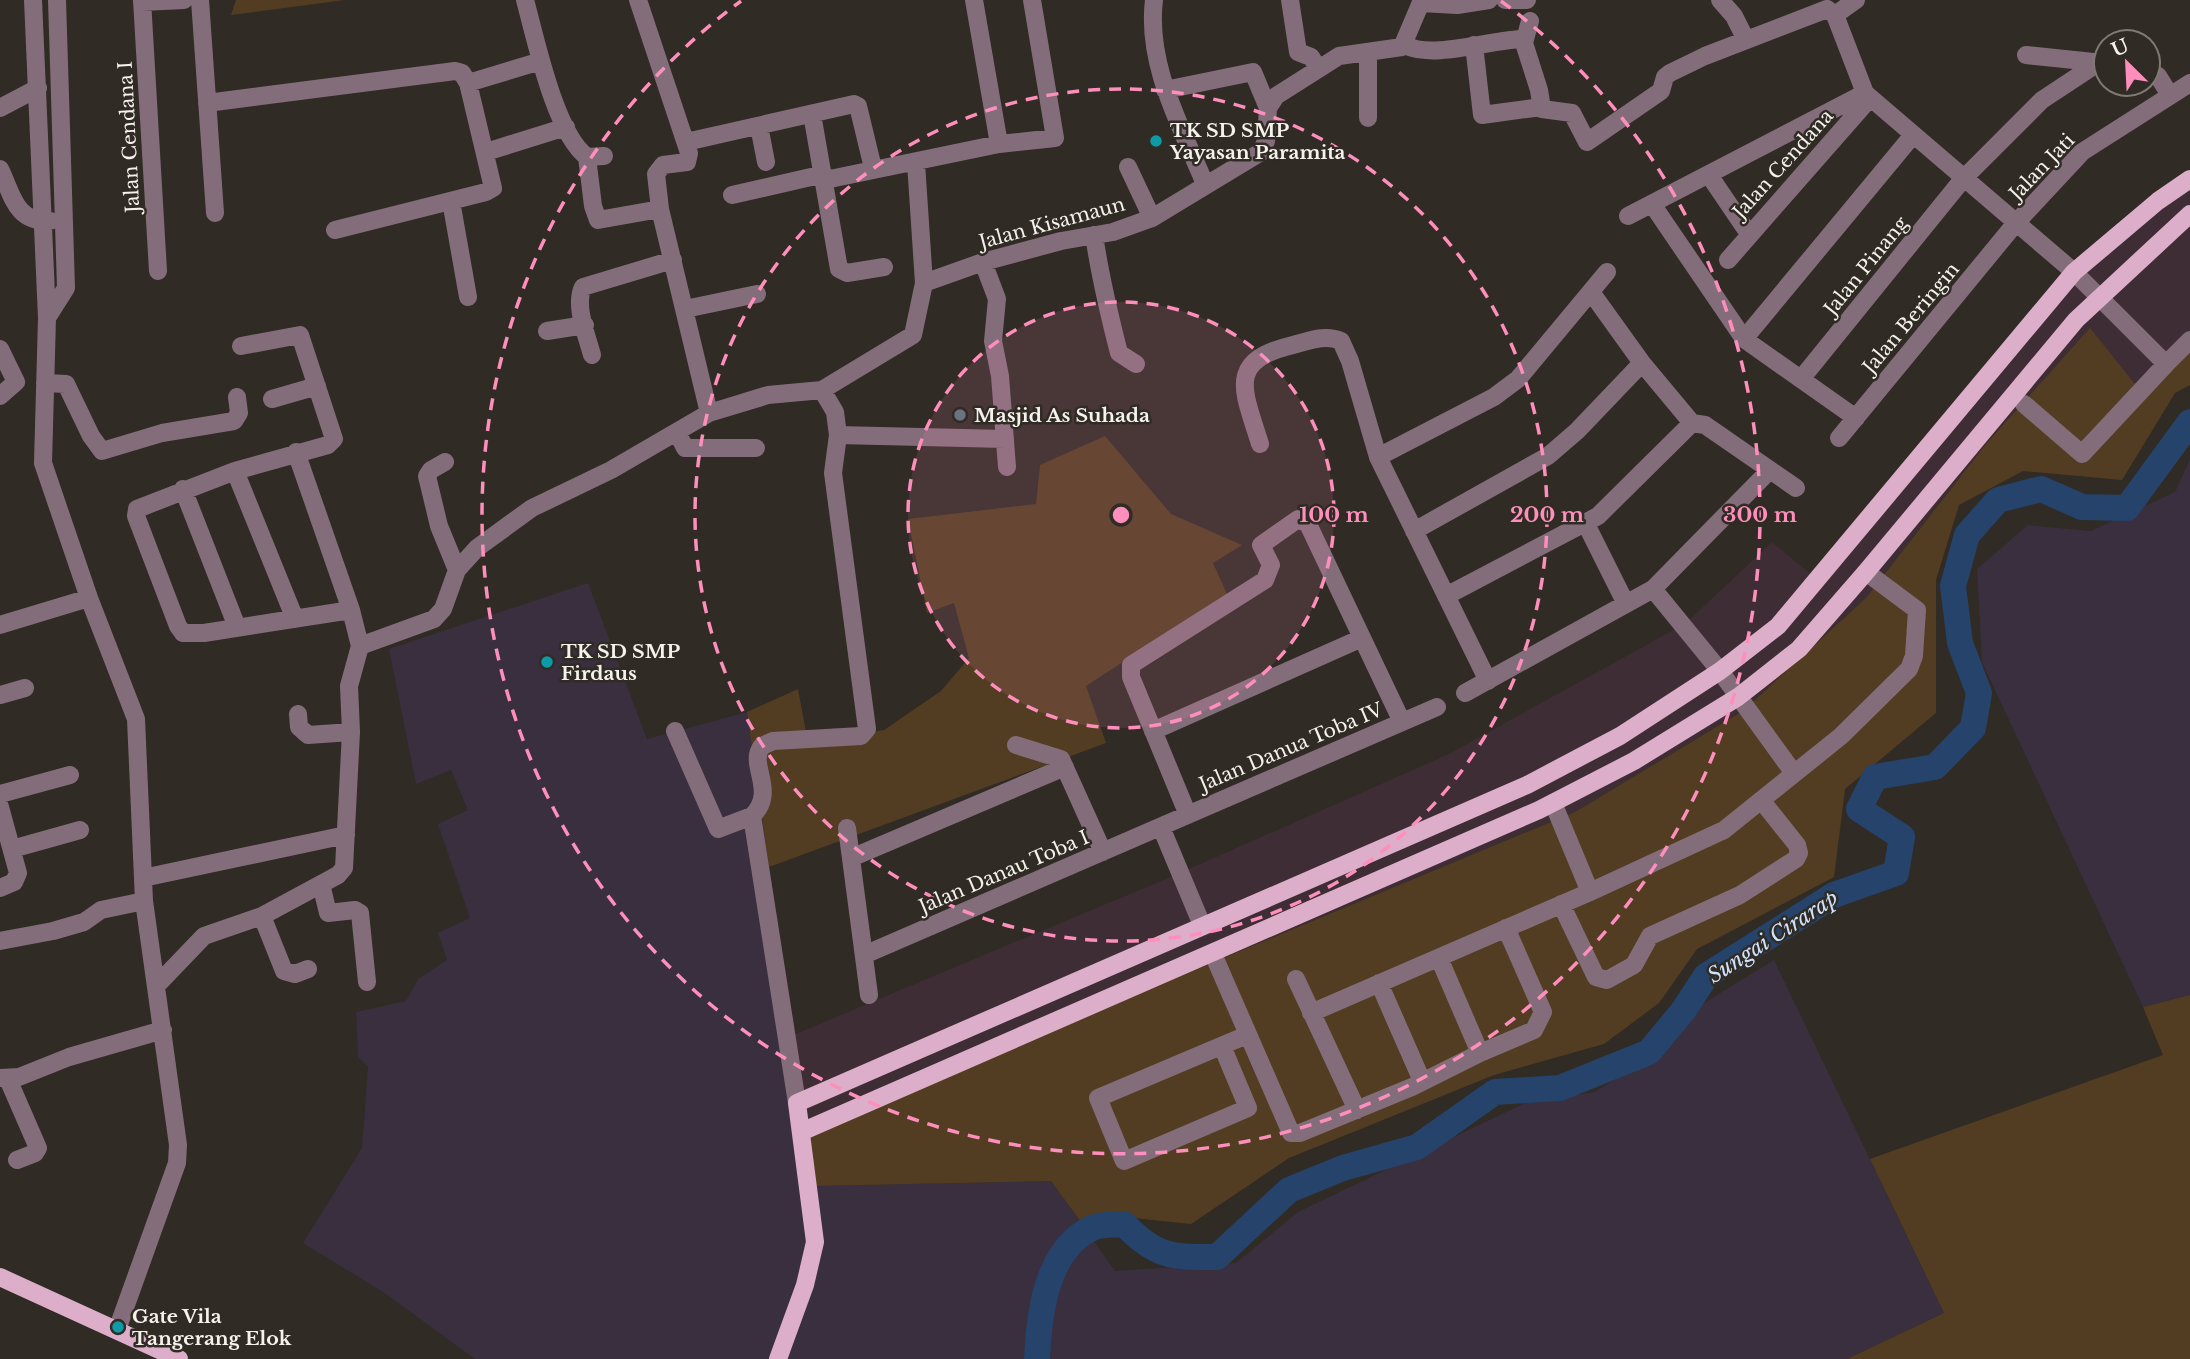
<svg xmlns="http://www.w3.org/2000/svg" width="2190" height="1359" font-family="'Libre Baskerville',serif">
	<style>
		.commercial { fill: #3f2d35 }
		.industrial { fill: #392f3e }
		.green { fill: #533d22 }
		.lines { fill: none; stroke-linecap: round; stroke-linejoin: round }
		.river { stroke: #25436b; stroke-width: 26 }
		.minor { stroke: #846d7a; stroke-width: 18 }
		.major { stroke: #ddaec9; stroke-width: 18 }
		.ring { fill: none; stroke: #fe8ebb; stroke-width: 3.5; stroke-dasharray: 12 9 }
		.culture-dot { fill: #0f9aa8; stroke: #302b24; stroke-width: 2.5 }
		.worship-dot { fill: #6b7280; stroke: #302b24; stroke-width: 2.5 }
		.labels { text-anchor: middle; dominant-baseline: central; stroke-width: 5; stroke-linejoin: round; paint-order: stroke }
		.poi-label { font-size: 19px; font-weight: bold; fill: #f5f1ec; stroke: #302b24; text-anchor: start }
		.street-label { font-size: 19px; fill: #f5f1ec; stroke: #302b24 }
		.water-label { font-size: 21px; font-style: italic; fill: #cee2fc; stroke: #302b24 }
		.centre { fill: #fe8ebb; stroke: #302b24; stroke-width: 3.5 }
		.ring-label { font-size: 21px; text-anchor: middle; font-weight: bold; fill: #fe8ebb; stroke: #302b24; stroke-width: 5; stroke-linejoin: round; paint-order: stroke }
	</style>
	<rect width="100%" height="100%" fill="#302b24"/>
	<path class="commercial" d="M2190 170V343L2139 389 2090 329 1986 444 1866 598 1743 711 1575 812 807 1131 793 1035 1180 873 1451 753 1686 623 1772 542 1813 576 2136 210Z"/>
	<path class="industrial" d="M2190 459V995L2143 1007 1982 662 1977 569 2028 525 2091 531 2175 492Z
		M588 583 647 739 747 712 815 1186 1051 1181 1115 1271 1236 1263 1298 1212 1525 1103 1595 1092 1674 1043 1699 1006 1774 960 1944 1313 1847 1359H475L386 1294 303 1243 362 1148 368 1066 358 1057 356 1012 406 1001 418 979 447 960 438 933 470 918 438 824 468 810 451 770 416 784 389 649Z"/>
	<path class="green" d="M236 0H345L231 15Z
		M2090 328 2139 389 2190 343V385L2175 393 2122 480 2023 471 1959 505 1936 580V713L1845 789 1834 877 1697 949 1659 1003 1604 1044 1494 1075 1289 1158 1191 1224 1105 1215 1083 1225 1051 1181 815 1186 807 1131 1575 812 1743 711 1866 598 1986 444Z
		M1105 436 1171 514 1242 545 1213 563 1227 594 1086 686 1106 743 769 867 747 712 798 689 808 743 884 730 941 691 969 658 954 603 927 613 908 519 1036 504 1040 465Z
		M2190 995V1359H1847L1944 1313 1870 1159 2163 1055 2143 1007Z"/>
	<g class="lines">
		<path class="river" d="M1037 1359C1039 1314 1046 1250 1092 1228 1100 1224 1115 1225 1124 1224 1157 1258 1172 1257 1217 1257L1289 1190 1343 1168 1417 1147 1495 1092 1560 1088 1649 1052 1683 1011 1706 976 1834 895 1896 873 1902 837 1859 809 1875 777 1935 767 1973 728 1979 693 1960 643 1953 586 1967 535 1998 500 2041 489 2082 507 2127 508 2190 422"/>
		<path class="minor" d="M33 0 47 318 43 463 89 598 136 719 144 901 178 1145 177 1163 117 1330
			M142 0 158 271
			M200 0 215 213
			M525 0C536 40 555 133 587 157L604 156
			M638 0 689 153 687 162 663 165 656 174 660 209 709 413
			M974 0 999 144
			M1154 0C1146 65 1181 126 1205 184
			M1290 0 1298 52 1311 57 1318 68
			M1505 0H1527
			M1720 0 1734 16 1746 40
			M142 2 184 0
			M1421 3 1457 5 1489 0
			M1835 15 1856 0
			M1530 21 1524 43 1539 90 1542 109 1572 113 1587 142 1661 91 1665 77 1670 73 1705 56 1827 9 1835 15 1865 93 2074 272 2166 364 2190 340
			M1405 45C1432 60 1493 39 1524 39
			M1474 45 1482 115 1541 107
			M1368 55V118
			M2026 55 2103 63
			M2148 70 2158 76 2170 95
			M468 83 541 61
			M1165 90 1253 72 1268 108
			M207 103 455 71 462 73 468 83 493 188 486 192 335 230
			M0 108 38 88
			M812 114 839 269 847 273 884 267
			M759 126 766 162
			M686 142 854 104 858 106 873 168
			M486 152 566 127
			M587 157 593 206 598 220 660 209
			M1128 167 1152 218
			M0 169C13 196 15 222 50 221
			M1709 175 1749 234
			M825 180 999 144 1055 138 1032 0
			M732 195 824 174
			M451 201 468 297
			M1652 204 1744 339 1856 418
			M1628 216 1865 93
			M1094 235C1100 276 1109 314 1119 353L1136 364
			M1728 260 1870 98
			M983 262 997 299 993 341 1000 376 1007 467
			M924 283 983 262 1061 241 1113 232 1152 218 1261 152 1266 141 1268 108 1276 96 1339 56 1402 47 1422 0
			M1591 292 1642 363 1692 423
			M685 309 757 294
			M47 318 66 288 57 0
			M547 331 585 325
			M1744 339 1913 135
			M241 346 300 335 334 439 328 445 235 471 137 509 136 516 178 626 183 633H204L351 610
			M0 349 16 382 0 396
			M592 355C587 336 574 305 583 287L673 260
			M1801 379 1963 179 2042 100 2098 63
			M45 383 66 384 91 436 102 451 162 433 234 421 239 413 237 397
			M822 390 835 412 838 435 1005 439
			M272 399 317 386
			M2024 404 2082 454 2166 364
			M677 432 685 448H756
			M1839 438 2015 224 2082 152 2190 83
			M1260 444C1244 391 1225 361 1293 345 1309 341 1325 334 1341 341L1350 361 1378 457 1488 681
			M296 452 351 610 360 646
			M1378 457 1494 397 1518 379 1607 272
			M445 462 431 470 427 476 439 526 457 570
			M235 471 295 619
			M183 489 237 627
			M1586 524 1626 604
			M1414 531 1548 456 1577 431 1642 363
			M1653 589 1720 671 1793 772
			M1446 596 1598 516 1692 423 1705 425 1796 488
			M0 625 89 598
			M360 646 434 619 443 609 457 570 477 548 532 508 611 470 709 413 768 395 822 390 913 335 924 283 916 163
			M1465 693 1653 589 1770 470
			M0 695 25 688
			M298 714 299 727 308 735 351 732
			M675 731 718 829 752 816 797 1103
			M1153 731 1362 638
			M1016 745 1061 759 1103 852
			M0 794 70 775
			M0 807 18 873 14 882 0 888
			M1188 815 1131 677V665L1265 580 1271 565 1261 545 1298 519 1308 524 1402 722
			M752 816C778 791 747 764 762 746L773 741 861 736 867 729 833 473 838 435
			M1161 827 1202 925
			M847 828 869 995
			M12 849 80 830
			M851 858 1065 767
			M143 878 346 835
			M321 884 328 913 355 910 360 913 367 982
			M1590 892 1724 830 1841 736 1909 669 1914 656 1917 610 1866 572
			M1561 904 1596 977 1607 980 1634 965 1650 936 1740 895 1796 859 1799 853 1797 845 1761 800
			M262 916 284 971 295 974 308 969
			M0 941 53 931 84 922 101 910 144 901
			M1213 954 1291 1133H1300L1412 1087 1480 1053
			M864 955 1437 707
			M1439 958 1480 1053 1534 1030 1543 1012 1506 928
			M1296 979 1357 1110
			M1379 983 1422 1081
			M158 984 204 936 262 916 338 875 344 868 351 732 349 686 360 646
			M1311 1013 1590 892 1553 803
			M1222 1046 1248 1108 1124 1161 1098 1098 1247 1035
			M0 1078 19 1077 69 1057 163 1030
			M8 1079 38 1148 35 1153 17 1160"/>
		<path class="major" d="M801 1132 1539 810 1634 761 1738 697 1799 649 1866 572 2076 320 2190 214
			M0 1277 179 1359
			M778 1359 805 1285 815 1242 797 1103 1527 785 1620 736 1720 671 1778 626 2074 272 2158 201 2190 179"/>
	</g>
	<circle cx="1121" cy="515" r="213" fill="#fe8ebb" fill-opacity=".12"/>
	<g class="ring">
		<circle cx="1121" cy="515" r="213"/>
		<circle cx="1121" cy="515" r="426"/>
		<path d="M1501 1A639 639 0 1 1 741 1"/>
	</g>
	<g class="culture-dot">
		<circle cx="1156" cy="141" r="7"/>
		<circle cx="547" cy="662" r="7"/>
		<circle cx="118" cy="1327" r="7"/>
	</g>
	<circle class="worship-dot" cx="960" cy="415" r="7"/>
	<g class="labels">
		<g class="poi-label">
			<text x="1170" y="130">TK SD SMP<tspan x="1170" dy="22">Yayasan Paramita</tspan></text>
			<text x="974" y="415">Masjid As Suhada</text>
			<text x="561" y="651">TK SD SMP<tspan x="561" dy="22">Firdaus</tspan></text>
			<text x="132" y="1316">Gate Vila<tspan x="132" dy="22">Tangerang Elok</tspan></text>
		</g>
		<g class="street-label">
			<text transform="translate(129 137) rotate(-93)">Jalan Cendana I</text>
			<text transform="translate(1783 164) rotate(-48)">Jalan Cendana</text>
			<text transform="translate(2042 167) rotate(-46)">Jalan Jati</text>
			<text transform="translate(1052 223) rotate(-15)">Jalan Kisamaun</text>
			<text transform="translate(1866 266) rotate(-51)">Jalan Pinang</text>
			<text transform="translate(1911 318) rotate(-50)">Jalan Beringin</text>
			<text transform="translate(1291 747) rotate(-23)">Jalan Danua Toba IV</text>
			<text transform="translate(1004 872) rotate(-23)">Jalan Danau Toba I</text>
		</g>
		<g class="water-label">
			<text transform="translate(1773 937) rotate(-33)">Sungai Cirarap</text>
		</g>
	</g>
	<circle cx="1121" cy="515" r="10" class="centre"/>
	<g class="ring-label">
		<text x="1334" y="522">100 m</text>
		<text x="1547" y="522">200 m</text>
		<text x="1760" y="522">300 m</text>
	</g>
	<g transform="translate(2127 63) rotate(336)"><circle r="33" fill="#302b24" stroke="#7f7a74" stroke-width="2"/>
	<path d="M0-5L12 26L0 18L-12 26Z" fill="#fe8ebb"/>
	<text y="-10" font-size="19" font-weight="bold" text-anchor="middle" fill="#f5f1ec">U</text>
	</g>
</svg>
